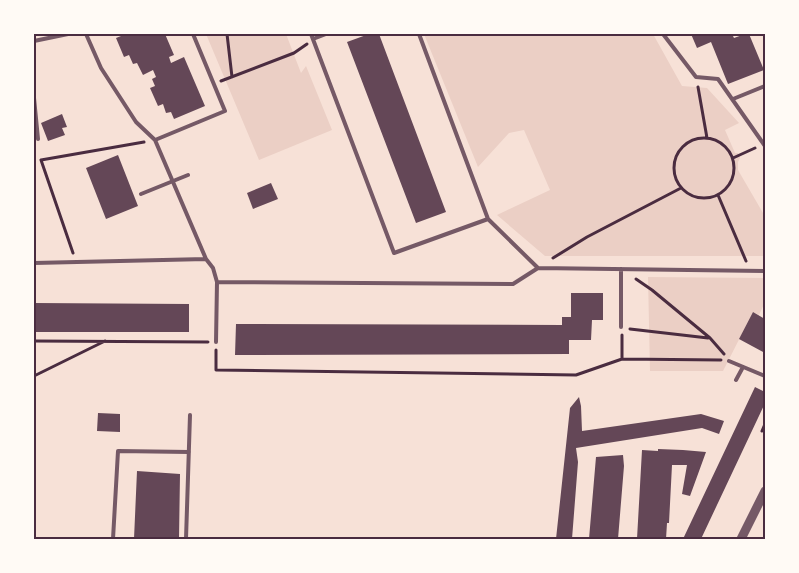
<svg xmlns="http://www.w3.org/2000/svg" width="799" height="573" font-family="'Nunito Sans',sans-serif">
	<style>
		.green { fill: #ebcfc5 }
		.building { fill: #644757 }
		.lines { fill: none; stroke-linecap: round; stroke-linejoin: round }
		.path { stroke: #4a2c40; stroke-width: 3 }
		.service { stroke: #755966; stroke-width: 4 }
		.tertiary { stroke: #755966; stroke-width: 9 }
		.neatline { fill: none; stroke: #4a2c40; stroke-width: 2 }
	</style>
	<rect width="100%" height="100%" fill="#f7e1d7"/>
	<path class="green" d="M206 34H286L301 73 306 66 332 130 259 160Z
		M424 34H653L682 86 707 88 739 123 725 130 735 153H738L740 158 738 162V170L763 213 765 212V256H545L497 215 550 190 524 130 509 133 478 167Z
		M648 277 765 278V302L759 315 753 312 723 371H650Z"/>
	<path class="building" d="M120 34H165L174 55 169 57 171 63 184 57 205 106 174 119 171 112 166 113 163 104 158 106 150 88 155 86 152 79 156 77 153 70 143 75 137 63 133 64 129 55 124 57 116 38 121 36Z
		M369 34H379L446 212 416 223 347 42Z
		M691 34H732L734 38 745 34H749L764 70 728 84 711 42 697 48Z
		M62 114 67 127 62 128 65 135 48 141 41 123Z
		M118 155 138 206 106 219 86 168Z
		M271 183 278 199 253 209 247 193Z
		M571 293H603V320H592L591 340H569V354L235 355 236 324 562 325V317H571Z
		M34 303 189 304V332H34Z
		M753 312 765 319V353L739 339Z
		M755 387 765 392V403L701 539H683Z
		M579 397 581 406 582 431 701 414 724 421 719 434 702 428 576 448 578 462 572 539H556L570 408Z
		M98 413 120 414V432L97 431Z
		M658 449 683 450 706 452 690 496 682 494 687 465H672L669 523H667L666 539H637L642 450 658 451Z
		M623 455 624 466 618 539H589L596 457Z
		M137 471 180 474 179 539H134Z"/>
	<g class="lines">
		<path class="path" d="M227 34 232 77
			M221 81 294 53 307 44
			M698 87 707 138
			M674 168a30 30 0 1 1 60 0a30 30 0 1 1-60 0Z
			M733 158 755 148
			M718 195 746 261
			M73 253 41 160 144 142
			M553 258 587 237 681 188
			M636 279 652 290 710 338 724 354
			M630 329 708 338
			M622 335V359
			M34 341 208 342
			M216 350V370L576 375 622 359 721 360
			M34 376 105 341
			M762 431 765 424"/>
		<path class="service" d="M86 34 101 68 136 122 155 140 206 259
			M311 34 394 253 488 219
			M419 34 488 219 538 268
			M663 34 696 77 718 79 765 146
			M313 39 326 34
			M34 41 68 34
			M34 98 38 139
			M733 99 765 86
			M155 140 225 111 193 34
			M141 194 188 175
			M34 263 206 259 213 268 217 282 513 284 538 268 765 271
			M621 269V327
			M216 342 217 282
			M729 361 765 376
			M736 380 743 367
			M113 539 118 451 189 452
			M186 539 190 415"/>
		<path class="tertiary" d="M741 539 765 491"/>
	</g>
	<rect width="799" height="573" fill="none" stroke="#fffaf5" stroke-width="70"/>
	<rect x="35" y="35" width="729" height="503" class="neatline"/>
</svg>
